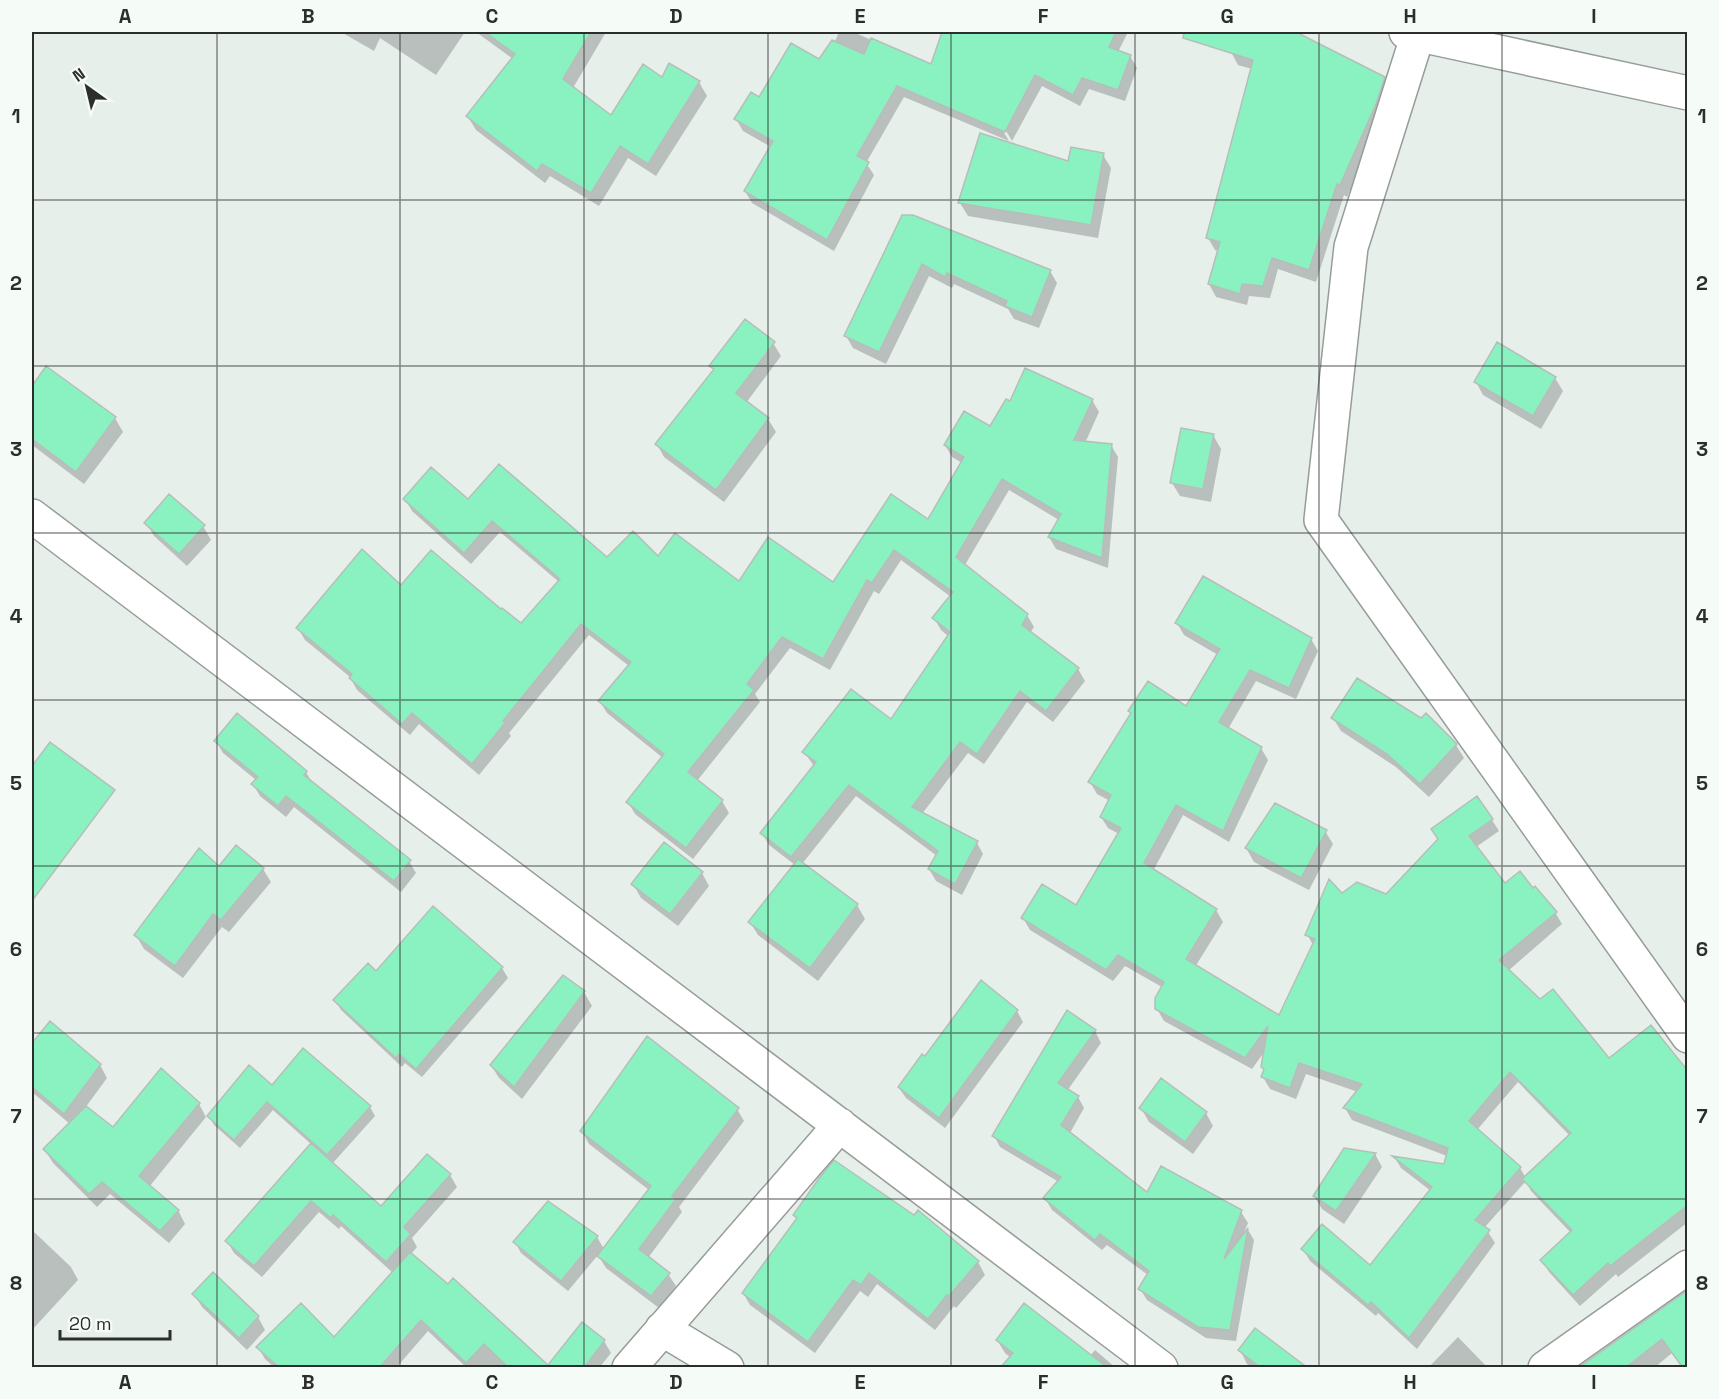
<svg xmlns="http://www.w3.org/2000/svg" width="1719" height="1399" font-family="'Space Grotesk',sans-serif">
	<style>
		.shadow { fill: #0003; fill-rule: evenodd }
		.building { fill: #89f2c0; stroke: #b7beba; stroke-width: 1.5 }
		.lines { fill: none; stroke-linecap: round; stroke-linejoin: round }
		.street-casing { stroke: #969d99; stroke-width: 36 }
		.street { stroke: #fff; stroke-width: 33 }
		.grid { fill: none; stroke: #2b2e2c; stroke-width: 1.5; stroke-opacity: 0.55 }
		.neatline { fill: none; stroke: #2b2e2c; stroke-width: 2 }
		.grid-label { font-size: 20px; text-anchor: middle; font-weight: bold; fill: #2b2e2c }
	</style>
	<rect width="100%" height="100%" fill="#e7efeb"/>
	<path class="shadow" d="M341 32H465L436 75 380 38 374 51Z
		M476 32H533L550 44 557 32H606L573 88 611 117 662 79 670 65 699 82 707 96 656 176 628 158 599 206 550 176 545 183 476 130 468 117 513 59Z
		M839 32H853L932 66 944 32H1128L1118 52 1130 56 1137 68 1125 101 1089 89 1080 106 1042 86 1012 141 1002 124 1000 126 1009 141 904 97 866 163 874 175 834 251 752 203 745 191 771 147 743 131 736 119 760 99 821 62H826Z
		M1238 32H1293L1384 78 1391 90 1383 117 1347 197 1344 195 1316 282 1278 269 1270 298 1249 296 1247 305 1216 297 1209 284 1218 251 1215 250 1208 238 1252 69 1238 65 1231 52Z
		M1009 142 1011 145 1069 162 1103 155 1111 168 1098 238 968 216 960 203Z
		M903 217 1050 271 1057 283 1039 328 1014 319 1008 309 954 284 952 288 929 276 886 364 853 348 846 336Z
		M773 343 781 356 746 403 768 419 776 432 724 502 664 457 657 444 714 371 711 366Z
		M47 368 115 418 123 432 84 484 32 445V388Z
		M1555 378 1563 391 1541 429 1483 395 1476 382Z
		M1092 400 1099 412 1085 443 1111 445 1118 457 1108 568 1056 549 1049 537 1059 520 1009 490 965 565 1027 615 1034 627 1030 633 1078 669 1085 681 1053 722 1027 702 984 764 968 753 922 814 977 843 983 854 962 895 936 881 929 869 937 856 856 796 802 864 857 905 865 919 818 981 758 935 750 922 795 865 769 845 762 833 814 766 804 752 891 721 948 636 941 630 934 618 951 597 901 560 879 594 874 591 830 670 790 648 755 694 760 702 697 781 722 801 729 813 693 859 635 814 628 802 663 758 607 713 600 701 629 666 589 635 509 733 511 736 479 775 419 724 410 735 357 690 350 677 305 640 298 628 401 587 501 611 521 625 559 582 500 532 471 564 412 511 405 499 468 501 608 559H658L739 583 834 584 929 521 962 463 952 457 945 445 991 428 1011 403Z
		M1213 435 1221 449 1211 502 1180 496 1172 483Z
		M146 523 203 526 211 540 187 566 154 536Z
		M1177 623 1311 639 1318 651 1296 699 1256 681 1228 729 1261 748 1268 760 1229 842 1183 815 1153 871 1216 910 1223 922 1195 967 1280 1018 1313 945 1307 934 1342 895 1387 896 1439 840 1492 820 1499 831 1476 847 1505 885 1532 891 1555 912 1562 924 1508 971 1540 1001 1609 1060 1688 1087V1222L1618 1277 1616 1274 1580 1306 1549 1272 1542 1260 1571 1233 1531 1191 1526 1181 1484 1228 1488 1232 1495 1243 1417 1349 1378 1313 1376 1316 1310 1261 1303 1249 1370 1267 1431 1191 1401 1168 1395 1158 1445 1166 1447 1156 1352 1120 1345 1108 1358 1092 1306 1074 1296 1099 1270 1089 1263 1077 1265 1071 1262 1067 1265 1051 1252 1069 1164 1021 1157 1009 1162 987 1125 966 1113 981 1030 930 1023 918 1076 907 1119 834 1108 828 1101 817 1110 801 1097 794 1090 782 1132 715 1130 711 1186 708 1218 655 1184 635ZM1518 1082 1570 1136 1526 1178 1520 1168 1477 1130Z
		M1333 718 1421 720 1456 745 1464 758 1429 797 1396 767 1341 731Z
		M216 741 306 772 312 783 409 861 416 873 401 892 294 807 286 817 260 796 253 784 256 780 223 753Z
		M1325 831 1333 844 1309 890 1254 862 1246 848Z
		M220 868 263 869 271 882 229 932 222 927 183 978 144 949 136 935Z
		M702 873 709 886 678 926 641 898 633 884Z
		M433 908 502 968 508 978 422 1077 405 1063 402 1067 341 1010 335 1000 376 973Z
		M563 977 584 992 592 1006 522 1099 499 1078 491 1065Z
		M1017 1011 1023 1022 945 1128 906 1098 899 1088 926 1058Z
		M50 1024 100 1065 107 1078 85 1108 113 1129 199 1104 206 1117 149 1187 178 1210 185 1224 169 1243 110 1194 97 1207 53 1163 45 1150 70 1124 32 1092V1045Z
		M1095 1031 1101 1043 1067 1091 1078 1097 1084 1108 1070 1133 1147 1195 1241 1212 1248 1223 1243 1235 1248 1230 1254 1240 1236 1341 1206 1338 1147 1300 1140 1289 1148 1275 1107 1245 1102 1250 1052 1210 1045 1198 1059 1182 1000 1147 994 1136Z
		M304 1050 370 1107 375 1116 332 1164 381 1208 450 1175 457 1187 412 1238 417 1247 411 1254 548 1367 583 1324 604 1341 611 1353 599 1368H467L428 1331 396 1368H275L265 1359 258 1347 334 1340 393 1273 341 1226 339 1229 319 1212 262 1277 234 1253 227 1241 312 1145 273 1110 240 1148 214 1125 209 1116 272 1087Z
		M1141 1108 1206 1113 1213 1126 1193 1154 1149 1122Z
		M737 1109 744 1121 679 1207 682 1212 648 1258 668 1274 676 1286 659 1308 606 1268 598 1255 568 1291 521 1253 515 1242 548 1203 597 1237 604 1249 649 1190 589 1144 582 1131Z
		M1375 1154 1382 1167 1344 1224 1322 1209 1314 1196Z
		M795 1215 914 1217 978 1262 985 1275 956 1308 954 1306 935 1330 877 1284 868 1297 860 1291 815 1353 750 1305 743 1293 797 1220Z
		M32 1230 71 1267 78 1280 32 1330Z
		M1688 1292V1368H1682L1672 1353 1654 1368H1607Z
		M194 1294 258 1317 265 1330 247 1350 202 1307Z
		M1458 1337 1488 1368H1428Z
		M997 1340 1090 1356 1095 1350 1116 1368H1002L1011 1358 1005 1353Z
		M1240 1350 1305 1368H1252L1247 1364Z"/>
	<path class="building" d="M485 32H591L563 79 611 115 643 64 662 77 669 63 700 81 648 164 620 146 591 193 542 164 537 171 466 116 515 54Z
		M942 32H1116L1109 47 1131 55 1118 90 1082 78 1073 95 1035 75 1005 132 897 86 857 156 869 162 827 240 744 191 773 141 734 119 751 92 759 97 791 43 819 59 832 40 864 54 871 38 931 64Z
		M1184 32H1296L1385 77 1376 104 1340 185 1337 184 1309 270 1272 258 1263 286 1242 284 1240 294 1208 284 1220 242 1206 238 1253 60 1183 38Z
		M980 133 1068 161 1071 147 1104 153 1091 225 958 203Z
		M902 215H913L1051 270 1032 317 1005 306 1007 301 947 273 945 277 922 264 879 352 844 336Z
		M745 319 775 342 736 393 769 418 716 490 655 444 714 369 709 366Z
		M1497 342 1556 377 1533 416 1474 382Z
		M46 366 116 417 76 472 32 439V386Z
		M1025 368 1093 399 1074 440 1112 444 1102 558 1048 537 1061 514 1002 479 956 557 1028 614 1022 625 1079 668 1046 711 1020 691 977 754 960 742 912 807 978 841 955 884 928 869 938 851 849 785 791 857 760 833 816 762 802 752 851 689 891 719 950 632 932 618 953 592 894 550 872 583 867 580 823 659 782 637 747 684 754 690 688 772 723 800 686 848 626 802 664 754 598 701 631 662 581 624 503 721 505 723 472 764 412 713 402 724 349 678 352 674 296 628 362 549 401 585 431 550 501 609 502 608 521 623 560 579 492 521 464 553 403 499 431 467 468 499 499 464 607 557 633 531 658 556 675 533 739 581 768 537 833 582 891 494 928 519 964 457 944 445 964 411 990 426 1006 399 1010 401Z
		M1181 428 1214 434 1203 489 1170 483Z
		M169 494 205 525 179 554 144 523Z
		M1203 576 1312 638 1289 688 1250 670 1219 722 1262 747 1223 831 1176 805 1144 863 1217 909 1186 959 1279 1015 1315 939 1305 935 1329 879 1342 893 1357 882 1386 894 1438 839 1431 829 1477 796 1493 819 1469 836 1505 883 1520 871 1533 888 1535 886 1557 912 1499 960 1540 999 1553 989 1609 1058 1651 1025 1688 1071V1205L1610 1266 1608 1263 1573 1295 1540 1260 1572 1230 1522 1179 1571 1133 1510 1072 1469 1121 1521 1167 1475 1220 1490 1230 1409 1338 1371 1302 1368 1305 1301 1249 1322 1224 1370 1265 1432 1187 1392 1156 1444 1164 1448 1148 1343 1108 1362 1084 1299 1063 1290 1088 1261 1077 1264 1069 1261 1067 1268 1026 1245 1058 1155 1009V998L1164 982 1118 955 1106 970 1021 918 1042 884 1076 905 1121 828 1100 817 1111 795 1088 782 1131 713 1128 711 1148 681 1186 706 1220 649 1175 623Z
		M1357 678 1421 718 1426 713 1457 744 1420 784 1387 754 1331 718Z
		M237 713 307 771 304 775 411 860 394 881 286 796 278 806 251 784 258 777 214 741Z
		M50 742 115 790 32 901V766Z
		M1275 803 1327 830 1301 878 1245 848Z
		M664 842 703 872 670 914 631 884Z
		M236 845 264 868 221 920 213 914 175 966 134 935 199 848 219 866Z
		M798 859 858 904 810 968 748 922Z
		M433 906 503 967 416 1069 399 1054 396 1058 333 1000 368 963 376 971Z
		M563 975 585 991 514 1087 490 1065Z
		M981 980 1018 1010 939 1118 898 1087 922 1054 925 1056Z
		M1067 1010 1096 1030 1058 1083 1079 1096 1061 1125 1147 1192 1161 1166 1242 1210 1224 1259 1248 1228 1230 1330 1198 1327 1138 1289 1149 1271 1100 1234 1095 1240 1043 1198 1061 1177 992 1136Z
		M50 1021 101 1064 64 1114 32 1087V1043Z
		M647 1036 739 1108 672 1196 676 1199 639 1249 670 1273 651 1296 597 1256 651 1186 580 1131Z
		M303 1048 371 1106 327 1155 267 1102 234 1140 207 1116 249 1065 272 1085Z
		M161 1068 200 1103 139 1176 179 1210 160 1231 102 1182 89 1194 43 1149 86 1106 113 1127Z
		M1161 1078 1207 1112 1185 1142 1139 1108Z
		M311 1143 381 1206 427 1154 451 1174 404 1227 411 1234 386 1262 333 1215 331 1218 311 1201 254 1266 225 1241Z
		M1344 1148 1376 1153 1336 1211 1313 1196Z
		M834 1160 914 1215 918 1210 979 1261 948 1297 947 1295 928 1319 869 1273 861 1285 853 1280 808 1342 742 1293 797 1218 793 1215 820 1177Z
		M548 1201 598 1236 561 1281 513 1242Z
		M410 1252 448 1284 453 1278 548 1365 582 1322 605 1340 584 1368H509L484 1344 466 1363 421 1320 379 1368H280L256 1347 301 1303 334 1337Z
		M213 1272 259 1316 239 1338 192 1294Z
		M1688 1290V1368H1683L1662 1339 1625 1368H1578Z
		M1024 1303 1108 1368H1000L1013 1353 996 1340Z
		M1255 1328 1308 1368H1261L1238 1350Z"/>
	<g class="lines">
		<defs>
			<path id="street" d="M1406 32 1688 93
				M1418 34 1351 247 1321 520 1688 1036
				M32 516 1161 1368
				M662 1329 727 1368
				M629 1368 840 1125
				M1545 1368 1688 1267"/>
		</defs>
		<use href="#street" class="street-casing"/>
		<use href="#street" class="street"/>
	</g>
	<path class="grid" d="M217 32V1368M400 32V1368M584 32V1368M768 32V1368M951 32V1368M1135 32V1368M1319 32V1368M1502 32V1368M32 200H1688M32 366H1688M32 533H1688M32 700H1688M32 866H1688M32 1033H1688M32 1199H1688"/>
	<rect width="1719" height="1399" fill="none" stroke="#f5fcf8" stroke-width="66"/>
	<g transform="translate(87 87) rotate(326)" stroke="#f5fcf8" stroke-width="4.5" paint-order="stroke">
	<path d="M0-4.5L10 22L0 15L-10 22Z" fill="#2b2e2c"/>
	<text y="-9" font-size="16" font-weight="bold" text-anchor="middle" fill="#2b2e2c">N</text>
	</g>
	<path d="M60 1330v9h110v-9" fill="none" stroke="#2b2e2c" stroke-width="3"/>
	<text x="69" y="1330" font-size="18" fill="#2b2e2c" stroke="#f5fcf8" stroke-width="4.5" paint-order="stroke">20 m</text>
	<rect x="33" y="33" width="1653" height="1333" class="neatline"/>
	<g class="grid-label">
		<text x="125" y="23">A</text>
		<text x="308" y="23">B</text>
		<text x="492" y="23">C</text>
		<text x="676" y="23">D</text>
		<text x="860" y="23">E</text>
		<text x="1043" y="23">F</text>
		<text x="1227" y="23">G</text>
		<text x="1410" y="23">H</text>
		<text x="1594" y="23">I</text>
		<text x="16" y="123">1</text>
		<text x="1702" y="123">1</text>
		<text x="16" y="290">2</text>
		<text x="1702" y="290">2</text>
		<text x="16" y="456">3</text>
		<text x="1702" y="456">3</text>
		<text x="16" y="623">4</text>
		<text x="1702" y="623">4</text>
		<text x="16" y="790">5</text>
		<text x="1702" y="790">5</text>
		<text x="16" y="956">6</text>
		<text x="1702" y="956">6</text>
		<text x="16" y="1123">7</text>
		<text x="1702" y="1123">7</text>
		<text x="16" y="1290">8</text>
		<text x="1702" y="1290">8</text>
		<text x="125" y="1389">A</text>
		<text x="308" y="1389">B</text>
		<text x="492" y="1389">C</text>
		<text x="676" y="1389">D</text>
		<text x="860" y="1389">E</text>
		<text x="1043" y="1389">F</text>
		<text x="1227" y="1389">G</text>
		<text x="1410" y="1389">H</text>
		<text x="1594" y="1389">I</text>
	</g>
</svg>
